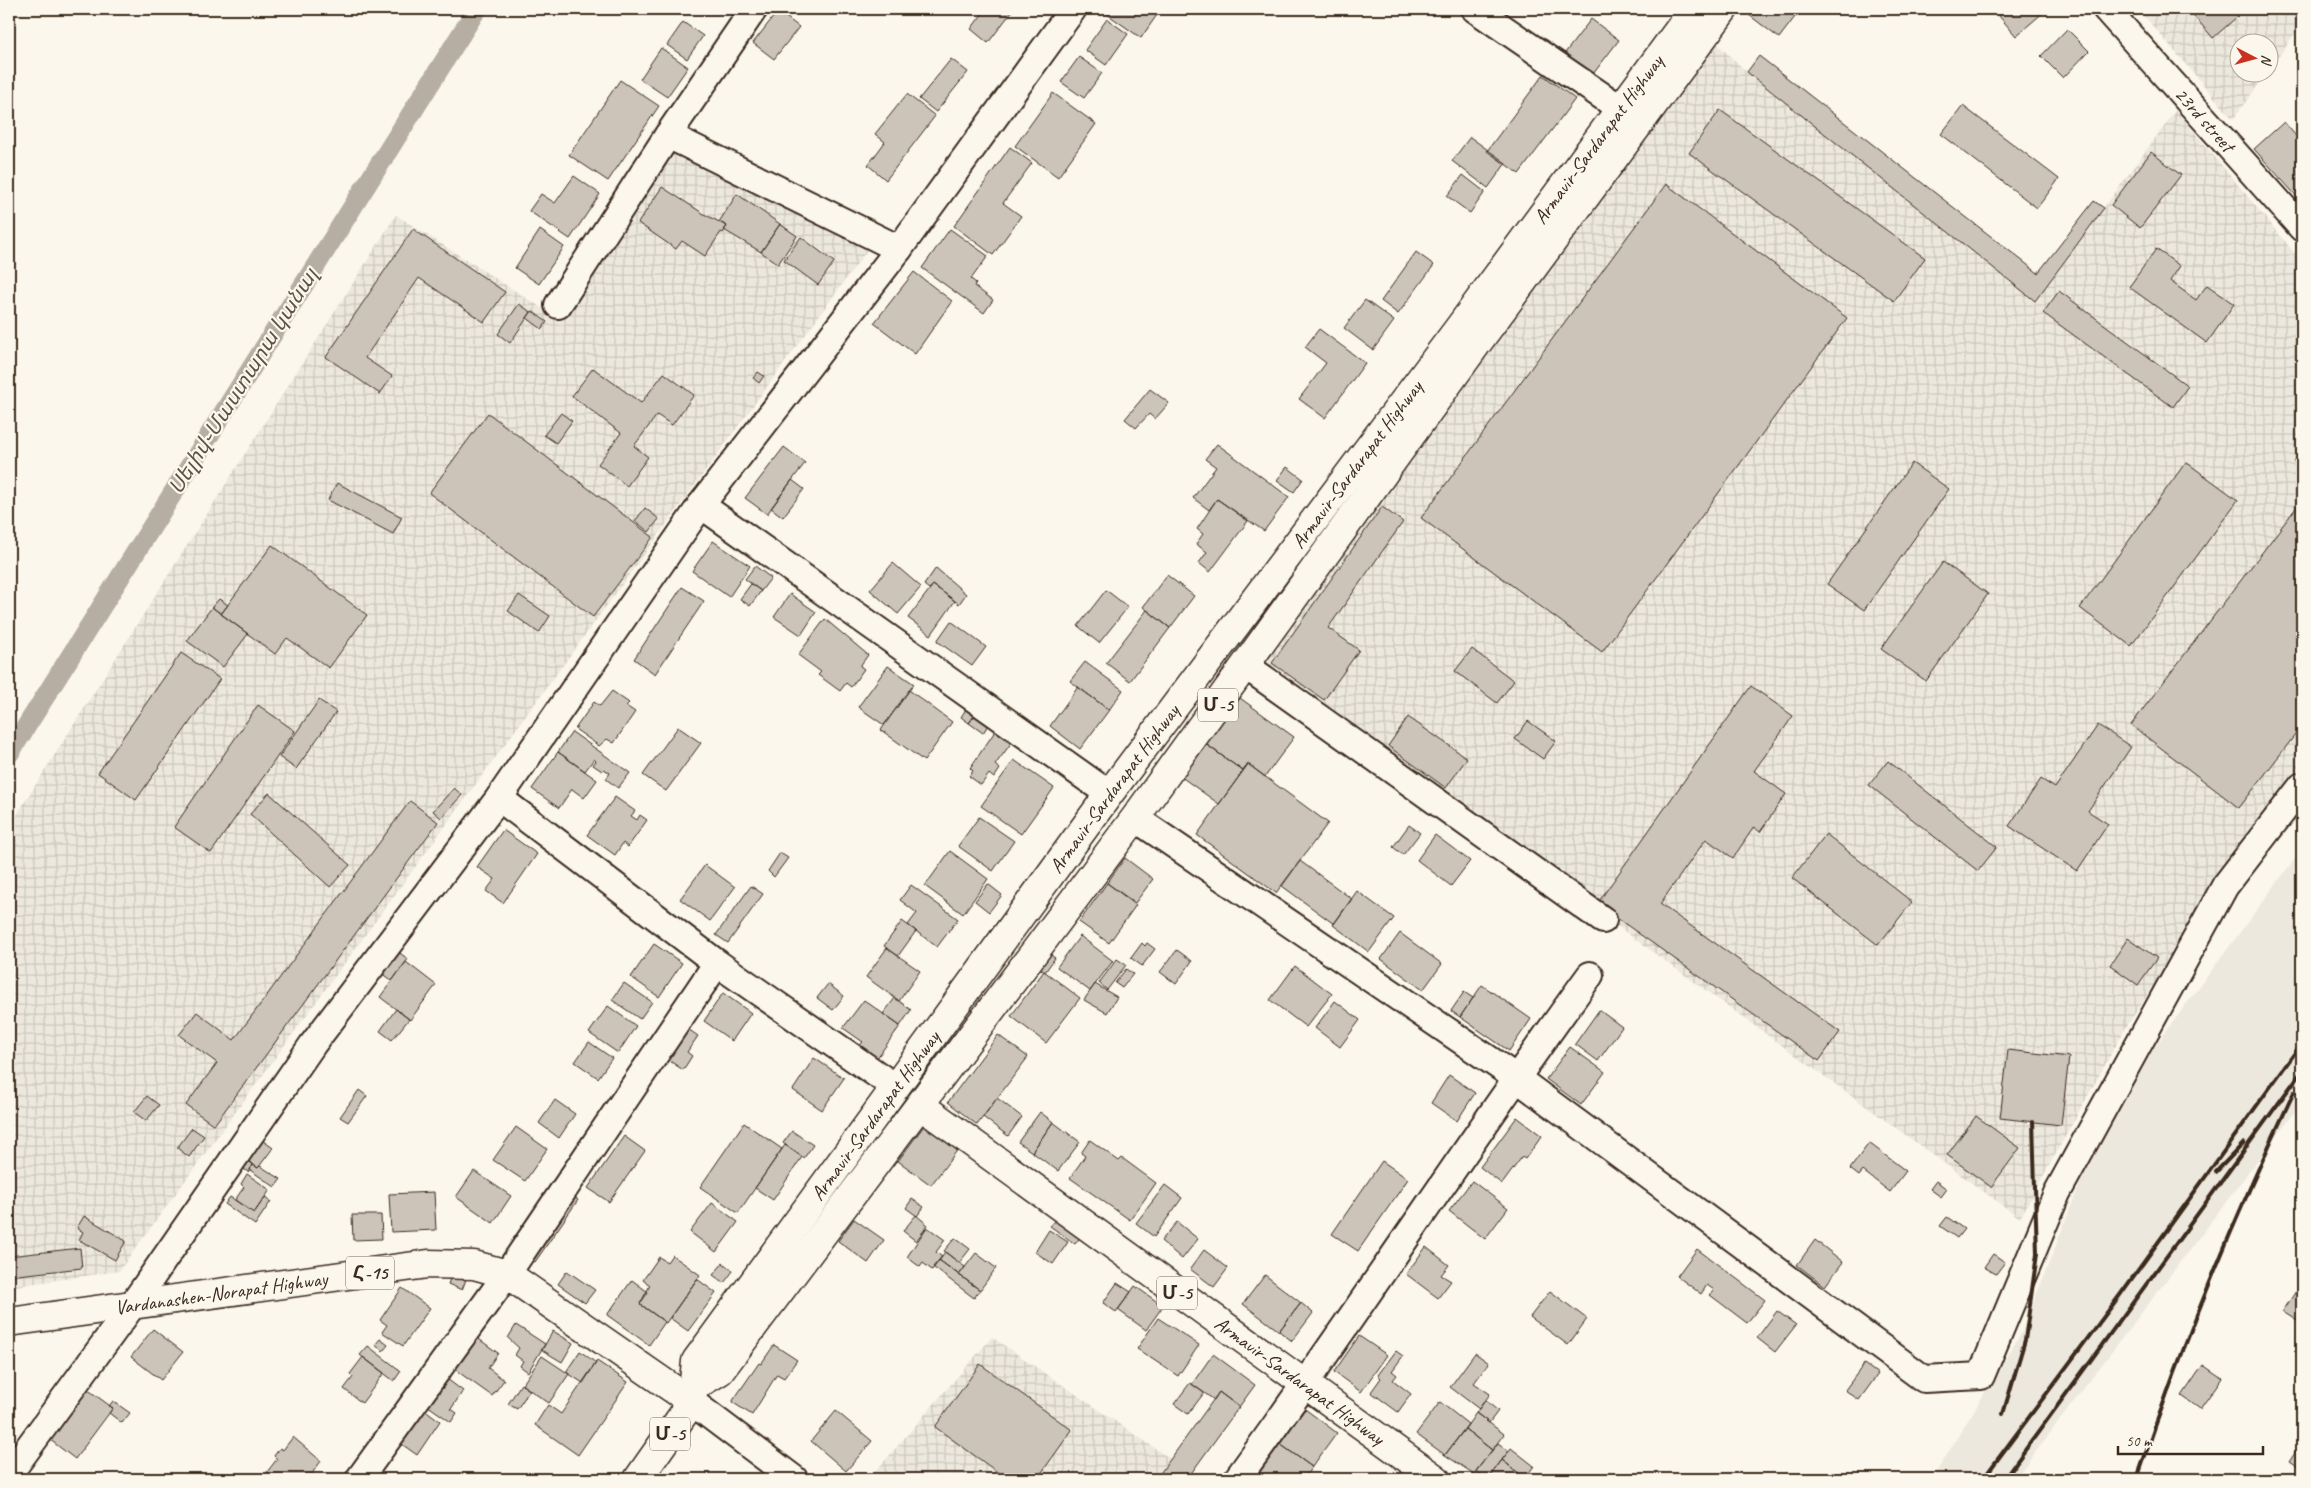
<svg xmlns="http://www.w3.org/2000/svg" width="2311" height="1488" font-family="Caveat,'Noto Sans Armenian',sans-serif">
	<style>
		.built { fill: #ede8dd }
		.industrial { fill: url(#industrial-grid) }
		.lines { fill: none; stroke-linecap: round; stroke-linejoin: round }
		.canal { stroke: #b6aea2; stroke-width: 20 }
		.building { fill: #ccc4b9; stroke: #3b2a1e }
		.minor-casing { stroke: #3b2a1e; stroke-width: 30 }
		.major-casing { stroke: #3b2a1e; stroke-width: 31 }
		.highway-casing { stroke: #3b2a1e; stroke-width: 31 }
		.minor { stroke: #fbf7ec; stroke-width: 26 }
		.major { stroke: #fbf7ec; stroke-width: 28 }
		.highway { stroke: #fbf7ec; stroke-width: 28 }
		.rail { stroke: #3b2a1e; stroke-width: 4 }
		.labels { text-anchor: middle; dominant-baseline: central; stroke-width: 4.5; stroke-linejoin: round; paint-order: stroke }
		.shield { fill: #fbf7ec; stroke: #75685c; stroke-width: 1 }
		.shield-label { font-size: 19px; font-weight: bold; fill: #3b2a1e }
		.street-label { font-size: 20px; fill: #3b2a1e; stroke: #fbf7ec }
		.water-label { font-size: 21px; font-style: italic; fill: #605246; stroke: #fbf7ec }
	</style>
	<defs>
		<pattern id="industrial-grid" width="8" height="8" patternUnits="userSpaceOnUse" patternTransform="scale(1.25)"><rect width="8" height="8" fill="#ede8dd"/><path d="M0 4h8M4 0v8" fill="none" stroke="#ccc7bd"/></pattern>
	</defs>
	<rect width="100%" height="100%" fill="#fbf7ec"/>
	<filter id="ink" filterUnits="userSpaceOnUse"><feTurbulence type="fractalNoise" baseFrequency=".02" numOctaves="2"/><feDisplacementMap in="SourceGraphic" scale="10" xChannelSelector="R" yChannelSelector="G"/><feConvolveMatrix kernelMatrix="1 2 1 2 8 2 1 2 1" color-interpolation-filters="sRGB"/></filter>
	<g filter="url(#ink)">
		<path class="built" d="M2302 849V1102L2015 1479H1932L2022 1332 2097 1140 2141 1065Z"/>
		<path class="industrial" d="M2138 9H2302V24L2269 70 2268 42H2238V72L2267 73 2233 119Z
			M1716 43 1747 72 2035 301 2176 110 2302 262V763L2125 1029 2020 1218 1254 663Z
			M671 152 871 245 119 1271 9 1287V827L396 215 556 317Z
			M992 1337 1200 1479H869Z"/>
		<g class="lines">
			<path class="canal" d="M9 754 477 9"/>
		</g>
		<path class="building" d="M986 9 1013 10 988 43 971 29Z
			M1111 9H1161L1141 38 1107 14Z
			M1754 9H1801L1779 38 1749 15Z
			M1993 9H2043L2045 11 2016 36Z
			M2188 9H2231L2238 16 2213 38Z
			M778 11 799 27 774 59 753 43Z
			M1107 19 1128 34 1106 65 1085 50Z
			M1591 19 1619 40 1593 74 1565 53Z
			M683 22 703 36 687 59 667 45Z
			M2067 29 2089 51 2063 78 2041 56Z
			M661 48 688 67 667 97 640 79Z
			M1759 56 2038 273 2094 201 2104 208 2035 301 1747 72Z
			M1079 57 1102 73 1084 98 1061 82Z
			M951 59 968 72 936 112 919 99Z
			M1543 75 1575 99 1519 174 1487 151Z
			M620 80 659 106 608 181 569 155Z
			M1053 93 1096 124 1058 177 1015 146Z
			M907 94 935 116 886 180 868 165 885 142 875 134Z
			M1963 106 2059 179 2037 208 1941 134Z
			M1720 110 1925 258 1894 301 1689 153Z
			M2284 122 2302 143V199L2300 200 2254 149Z
			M1470 137 1506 163 1488 188 1452 161Z
			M1010 147 1032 163 1003 203 1021 216 993 255 954 226Z
			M2151 152 2181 175 2140 228 2111 205Z
			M1463 175 1485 192 1470 213 1447 196Z
			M574 176 600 194 570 239 529 211 541 194 555 203Z
			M1666 184 1847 318 1602 652 1421 518Z
			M662 187 704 214 727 226 723 233 721 232 705 256 682 241 676 249 638 223Z
			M737 194 780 224 761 252 724 230 727 226 719 222Z
			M780 224 797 236 778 264 761 252Z
			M413 229 505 292 484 322 419 278 365 358 392 376 380 394 326 357Z
			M950 229 988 256 971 279 976 283 974 286 993 300 984 313 922 268Z
			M540 230 564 247 539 284 515 268Z
			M801 237 834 262 818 285 784 260Z
			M2156 249 2180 266 2170 281 2196 300 2207 285 2234 304 2207 343 2129 287Z
			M1416 252 1434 265 1398 314 1381 301Z
			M914 272 952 301 915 354 874 323Z
			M2059 291 2188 386 2173 407 2043 313Z
			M1365 300 1394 321 1373 350 1344 328Z
			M519 304 531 312 510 343 498 334Z
			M532 311 547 322 542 329 527 318Z
			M1319 329 1365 363 1325 418 1299 399 1326 363 1305 347Z
			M593 368 641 403 664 373 694 395 672 425 657 415 634 446 648 457 627 486 598 464 621 433 572 396Z
			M758 372 764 376 759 383 753 378Z
			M1150 389 1169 403 1155 419 1149 414 1136 428 1125 419Z
			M488 413 653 537 593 617 429 493Z
			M561 413 572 421 556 443 544 435Z
			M1217 444 1289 497 1264 531 1217 499 1209 510 1193 498 1216 467 1205 459Z
			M784 447 805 463 767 514 745 498Z
			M2302 451V467L2294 462Z
			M2186 462 2238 500 2131 646 2080 608Z
			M1912 463 1949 489 1864 610 1827 584Z
			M1287 467 1303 479 1294 492 1277 480Z
			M792 480 804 489 783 517 771 508Z
			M337 483 402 517 393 534 328 500Z
			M1217 499 1248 521 1210 572 1199 563 1207 552 1196 544 1203 534 1197 529Z
			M2302 500V726L2239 808 2131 725Z
			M1382 507 1403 522 1328 628 1359 650 1324 700 1272 663Z
			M645 508 659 519 649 532 635 521Z
			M713 541 750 566 729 597 692 571Z
			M272 545 367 615 329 668 287 638 275 654 221 614Z
			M1943 562 1988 594 1926 681 1881 649Z
			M893 563 921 587 898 614 870 590Z
			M755 566 771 578 761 591 745 579Z
			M936 568 966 594 959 604 933 585 929 589 924 585Z
			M1167 575 1194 596 1170 628 1143 607Z
			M751 584 761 591 750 606 740 599Z
			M933 585 955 601 931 635 908 618Z
			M682 587 704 601 655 674 634 659Z
			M1106 590 1128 607 1099 643 1078 626Z
			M790 594 816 612 801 635 774 617Z
			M519 595 550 616 539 633 508 611Z
			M219 599 228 605 221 614 212 607Z
			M212 607 248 634 223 667 187 641Z
			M1147 610 1170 628 1130 681 1106 663Z
			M825 619 868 655 860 666 864 669 851 687 846 683 840 691 818 675 821 672 798 655Z
			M951 621 986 647 972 666 937 641Z
			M1472 649 1514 681 1497 703 1455 671Z
			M181 653 220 679 136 800 98 773Z
			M1085 662 1123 690 1109 710 1070 681Z
			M888 666 914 684 884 725 858 707Z
			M1751 686 1793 716 1754 771 1786 794 1760 832 1754 827 1733 858 1706 839 1660 904 1840 1032 1819 1061 1597 904Z
			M1078 687 1109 710 1080 749 1050 726Z
			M909 690 952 722 924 761 881 730Z
			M612 691 629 703 626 706 635 712 614 743 607 739 599 746 575 729 594 702 600 706Z
			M1240 698 1294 737 1265 777 1248 764 1243 771 1206 744Z
			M319 700 336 712 296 769 279 757Z
			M258 705 295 731 211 853 174 827Z
			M966 709 974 716 969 723 961 717Z
			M974 716 988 725 983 733 969 723Z
			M1408 717 1467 758 1446 788 1388 746Z
			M1528 721 1556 741 1543 759 1515 739Z
			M2098 725 2131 747 2088 811 2108 824 2077 871 2009 826 2041 779 2055 788Z
			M678 727 701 743 666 791 643 775Z
			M996 730 1012 742 995 765 1000 769 994 778 989 774 981 785 969 776 973 771 970 768Z
			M572 732 630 773 618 788 606 779 610 773 604 769 602 771 593 765 596 761 594 759 585 771 558 752Z
			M1204 743 1243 771 1219 804 1180 776Z
			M558 752 597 780 584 798 572 789 559 808 532 789Z
			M1014 760 1054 788 1021 834 981 806Z
			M1888 761 1997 847 1978 871 1869 785Z
			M1248 764 1328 823 1276 893 1197 835Z
			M454 788 462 795 441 818 433 811Z
			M269 793 350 865 330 887 250 814Z
			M615 797 635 811 631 816 637 820 640 815 647 820 628 847 623 843 615 855 587 835Z
			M410 801 438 822 214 1125 186 1105 217 1063 179 1035 197 1012 234 1040Z
			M979 817 1014 841 993 871 958 846Z
			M1409 825 1420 833 1403 855 1393 847Z
			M503 830 537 854 503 903 486 891 495 879 477 867Z
			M1826 834 1912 902 1878 945 1792 878Z
			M1435 835 1470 861 1451 886 1417 860Z
			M950 851 988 879 963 914 925 886Z
			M780 853 788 858 774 877 768 871Z
			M1125 858 1153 879 1135 903 1107 883Z
			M1300 861 1352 899 1334 924 1282 886Z
			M705 865 735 887 710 921 680 899Z
			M1107 883 1136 905 1109 943 1079 922Z
			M988 884 1002 895 989 912 975 901Z
			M911 885 958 919 937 947 908 925 917 913 900 900Z
			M751 886 763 894 728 943 716 935Z
			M1357 891 1394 918 1369 952 1333 925Z
			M902 921 916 931 898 956 884 946Z
			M1400 933 1442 964 1423 990 1381 959Z
			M1080 936 1113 961 1090 991 1057 967Z
			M2128 938 2157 958 2138 985 2110 965Z
			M1142 943 1145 946 1147 943 1155 949 1142 966 1131 958Z
			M654 944 682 963 659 997 631 977Z
			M887 948 920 971 899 1001 866 977Z
			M1041 948 1055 958 1045 972 1031 962Z
			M1177 950 1192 961 1176 984 1160 972Z
			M397 951 408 959 392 981 381 973Z
			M1117 959 1126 965 1107 990 1099 983Z
			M406 962 436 985 410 1020 380 997Z
			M1295 966 1332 994 1306 1027 1270 1000Z
			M1126 969 1133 974 1122 988 1115 983Z
			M1044 971 1080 998 1046 1043 1011 1016Z
			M624 983 652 1002 640 1019 612 1000Z
			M828 984 844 996 833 1010 817 998Z
			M1095 984 1117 997 1107 1013 1084 1000Z
			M1482 985 1531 1019 1509 1051 1460 1017Z
			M1464 992 1473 998 1460 1017 1451 1011Z
			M723 993 751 1013 732 1041 704 1021Z
			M895 998 911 1010 900 1026 883 1014Z
			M864 1000 900 1026 877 1058 860 1045 863 1042 843 1028Z
			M1335 1001 1360 1020 1340 1047 1315 1028Z
			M608 1006 636 1026 618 1053 589 1033Z
			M396 1009 409 1019 392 1040 380 1031Z
			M1599 1010 1622 1027 1598 1061 1575 1044Z
			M685 1027 698 1036 687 1052 692 1056 683 1070 664 1057Z
			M998 1035 1028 1057 977 1125 948 1102Z
			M589 1042 612 1058 598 1078 575 1062Z
			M1570 1047 1605 1072 1581 1105 1546 1079Z
			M2008 1050 2069 1057 2061 1125 2000 1118Z
			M814 1058 844 1078 822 1110 793 1090Z
			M1449 1075 1475 1093 1457 1121 1431 1103Z
			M359 1090 367 1096 348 1122 340 1117Z
			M147 1096 159 1105 146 1121 134 1112Z
			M997 1098 1022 1117 1008 1136 983 1117Z
			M555 1100 575 1114 559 1138 539 1123Z
			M1040 1112 1053 1122 1032 1152 1018 1142Z
			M1976 1116 2020 1148 1991 1187 1947 1155Z
			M1517 1117 1542 1136 1525 1159 1522 1157 1502 1184 1480 1167Z
			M1053 1122 1080 1142 1058 1171 1032 1152Z
			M744 1123 782 1149 738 1213 700 1187Z
			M926 1123 959 1148 931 1185 898 1161Z
			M516 1127 547 1149 525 1181 493 1160Z
			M192 1128 204 1136 189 1157 177 1148Z
			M792 1131 813 1145 804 1158 783 1143Z
			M624 1136 645 1151 609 1202 588 1188Z
			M259 1138 273 1148 258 1168 244 1158Z
			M1090 1140 1119 1161 1122 1158 1156 1183 1130 1220 1070 1178 1085 1156 1081 1153Z
			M1869 1143 1906 1171 1890 1192 1863 1171 1859 1176 1850 1169Z
			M785 1145 802 1157 773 1200 755 1188Z
			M244 1158 253 1165 248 1172 231 1160Z
			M1382 1161 1408 1179 1358 1251 1332 1234Z
			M253 1165 258 1168 260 1166 281 1179 275 1187 250 1170Z
			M474 1171 511 1196 493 1223 456 1197Z
			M247 1174 270 1190 254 1213 235 1200 244 1187 241 1184Z
			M1472 1181 1508 1208 1485 1239 1449 1211Z
			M1936 1181 1947 1189 1941 1197 1930 1189Z
			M1165 1185 1182 1198 1154 1237 1136 1223Z
			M434 1192 436 1230 391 1232 389 1194Z
			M569 1193 578 1200 535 1262 525 1255Z
			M230 1197 254 1213 265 1197 271 1201 255 1225 225 1204Z
			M912 1199 924 1207 917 1216 906 1208Z
			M712 1203 738 1222 716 1252 690 1232Z
			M352 1215H381L382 1239 353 1240Z
			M916 1215 928 1225 916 1241 903 1231Z
			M84 1216 126 1241 115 1260 79 1240 83 1232 77 1228Z
			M1947 1217 1964 1229 1957 1238 1940 1226Z
			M1056 1218 1081 1236 1075 1244 1050 1226Z
			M854 1219 884 1240 868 1263 838 1241Z
			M1177 1222 1198 1239 1182 1259 1161 1241Z
			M927 1227 945 1240 936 1252 942 1257 932 1270 923 1263 920 1267 907 1257Z
			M1049 1230 1068 1242 1053 1264 1035 1252Z
			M955 1238 970 1249 959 1263 944 1251Z
			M1815 1240 1843 1262 1825 1286 1797 1265Z
			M1426 1247 1449 1265 1441 1275 1451 1281 1438 1298 1406 1274Z
			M80 1248 82 1268 9 1276V1256Z
			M1697 1249 1765 1300 1747 1323 1710 1295 1714 1290 1707 1285 1701 1294 1677 1276Z
			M1204 1250 1228 1268 1214 1287 1190 1269Z
			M945 1252 965 1267 959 1275 939 1260Z
			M976 1253 996 1268 980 1290 959 1275Z
			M1993 1254 2005 1262 1996 1274 1984 1267Z
			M672 1255 700 1275 666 1323 640 1304 650 1285 643 1280 659 1257 667 1262Z
			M939 1260 980 1290 974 1298 933 1267Z
			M723 1263 733 1271 724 1283 713 1275Z
			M454 1269 468 1274 462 1290 448 1284Z
			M567 1271 595 1290 585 1303 558 1284Z
			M1265 1275 1301 1303 1279 1331 1243 1304Z
			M697 1279 716 1293 688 1331 670 1318Z
			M632 1280 648 1292 640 1304 665 1322 649 1345 607 1315Z
			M1117 1283 1131 1292 1116 1312 1103 1303Z
			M1135 1286 1163 1306 1146 1330 1118 1310Z
			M402 1288 430 1308 403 1346 382 1332 387 1325 380 1320Z
			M2298 1288 2302 1291V1323L2283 1311Z
			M1550 1291 1587 1319 1568 1345 1530 1317Z
			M1301 1303 1313 1313 1292 1341 1279 1331Z
			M1777 1311 1796 1325 1775 1352 1757 1338Z
			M1158 1318 1199 1345 1178 1376 1137 1349Z
			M516 1325 545 1344 528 1372 520 1366 523 1361 515 1355 519 1348 508 1338Z
			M153 1329 183 1352 161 1380 131 1357Z
			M553 1331 573 1343 562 1362 542 1350Z
			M472 1334 498 1353 488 1368 504 1380 492 1396 450 1366Z
			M1359 1336 1387 1355 1361 1392 1334 1372Z
			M380 1339 388 1345 383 1351 375 1345Z
			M774 1345 797 1360 784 1378 777 1374 752 1415 732 1402 759 1363 761 1364Z
			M368 1346 401 1371 394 1381 360 1355Z
			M580 1351 596 1363 583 1383 566 1372Z
			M1396 1351 1403 1356 1392 1371 1397 1375 1393 1380 1411 1394 1398 1412 1371 1392 1381 1378 1378 1375Z
			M1475 1353 1489 1363 1474 1383 1490 1394 1479 1409 1450 1387Z
			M1213 1354 1255 1385 1239 1407 1219 1392 1214 1400 1192 1384Z
			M542 1356 569 1374 549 1403 522 1385Z
			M363 1357 384 1373 362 1403 344 1389 353 1377 350 1374Z
			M597 1361 628 1382 578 1455 535 1425 548 1405 561 1414Z
			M980 1364 1072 1430 1037 1479H1007L935 1427Z
			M1864 1364 1878 1374 1859 1400 1845 1390Z
			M2203 1365 2222 1378 2200 1409 2182 1396Z
			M447 1379 463 1391 451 1409 457 1413 451 1422 424 1403Z
			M1190 1383 1204 1393 1188 1414 1174 1404Z
			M521 1384 530 1390 517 1409 508 1404Z
			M87 1389 113 1408 75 1459 49 1439Z
			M1219 1392 1239 1407 1187 1479H1156Z
			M1485 1400 1498 1411 1489 1423 1476 1413Z
			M113 1401 130 1413 122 1423 109 1413 113 1408 109 1406Z
			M1440 1402 1468 1424 1445 1455 1416 1434Z
			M420 1406 440 1421 417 1455 396 1440Z
			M1305 1409 1337 1433 1312 1467 1280 1444Z
			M836 1411 872 1441 846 1471 811 1441Z
			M1476 1413 1504 1434 1492 1450 1465 1429Z
			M1465 1429 1492 1450 1474 1474 1445 1455Z
			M293 1437 321 1461 308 1479H276L267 1472 277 1459 274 1456 280 1448 283 1450Z
			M1498 1443 1509 1451 1487 1479 1476 1471Z
			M2302 1443V1469L2290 1461Z
			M1280 1444 1312 1467 1303 1479H1267L1259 1473Z
			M1511 1448 1534 1466 1525 1478 1502 1460Z
			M1502 1460 1525 1478 1527 1479H1488Z
			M27 1473 36 1479H22Z
			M268 1473 276 1479H263Z
			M1259 1473 1267 1479H1254Z
			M2288 1473 2297 1479H2283Z"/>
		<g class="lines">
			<defs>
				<g id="minor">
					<path d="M1475 9 1621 109"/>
					<path id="s1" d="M2106 9 2302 228"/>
					<path d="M668 135 899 249"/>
					<path d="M558 305 668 135 754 9"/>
					<path d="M701 505 1109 794"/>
					<path d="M1246 666 1603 920"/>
					<path d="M499 798 717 963 895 1087"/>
					<path d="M1135 818 1515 1077 1924 1379 1981 1376 2057 1193 2225 886 2302 786"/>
					<path d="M692 1402 794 1479"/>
					<path d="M9 1474 131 1307 313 1044 499 798 701 505 899 249 1073 9"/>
					<path d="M359 1479 507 1274 717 963"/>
					<path d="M1237 1479C1358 1313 1469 1141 1590 975"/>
				</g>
				<g id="major">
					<path id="s2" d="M9 1322 428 1264 474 1265 507 1274 692 1402"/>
				</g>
				<g id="highway">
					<path id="s3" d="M920 1105 1436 1479"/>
					<path d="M695 1386 720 1371 1135 818 1476 345 1724 9"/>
					<path id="s4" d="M638 1479 692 1402 696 1361 1109 794 1458 329 1694 9"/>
				</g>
			</defs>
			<use href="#minor" class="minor-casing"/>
			<use href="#major" class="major-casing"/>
			<use href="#highway" class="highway-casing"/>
			<use href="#minor" class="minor"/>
			<use href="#major" class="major"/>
			<use href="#highway" class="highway"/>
			<path class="rail" d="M2216 1172 2244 1143
				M2003 1414 2025 1340 2037 1254 2033 1122
				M1983 1479 2120 1295 2302 1043
				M2004 1479 2302 1071
				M2137 1479C2181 1347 2234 1218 2294 1092"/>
		</g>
	</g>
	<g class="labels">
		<g class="shield">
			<rect x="1198" y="688.5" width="40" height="33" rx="4"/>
			<rect x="346" y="1256.5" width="48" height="33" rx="4"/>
			<rect x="1157" y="1276.5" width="40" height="33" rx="4"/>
			<rect x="650" y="1417.5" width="40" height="33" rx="4"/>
		</g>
		<g class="shield-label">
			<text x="1218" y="705">Մ-5</text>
			<text x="370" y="1273">Հ-15</text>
			<text x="1177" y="1293">Մ-5</text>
			<text x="670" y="1434">Մ-5</text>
		</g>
		<g class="street-label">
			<text stroke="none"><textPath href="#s1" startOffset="148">23rd street</textPath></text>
			<text stroke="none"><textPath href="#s4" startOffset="1654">Armavir-Sardarapat Highway</textPath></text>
			<text stroke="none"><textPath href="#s4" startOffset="1249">Armavir-Sardarapat Highway</textPath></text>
			<text stroke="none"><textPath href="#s4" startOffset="844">Armavir-Sardarapat Highway</textPath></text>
			<text stroke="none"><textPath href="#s4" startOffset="439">Armavir-Sardarapat Highway</textPath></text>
			<text stroke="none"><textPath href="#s2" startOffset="214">Vardanashen-Norapat Highway</textPath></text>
			<text stroke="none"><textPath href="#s3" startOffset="469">Armavir-Sardarapat Highway</textPath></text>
		</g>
		<g class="water-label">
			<text transform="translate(243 381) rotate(-58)">Սելիվ֊Մաստարա կանալ</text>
		</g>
	</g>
	<rect width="2311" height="1488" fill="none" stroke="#fbf7ec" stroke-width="30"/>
	<rect x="15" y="15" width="2281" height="1458" fill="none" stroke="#3b2a1e" stroke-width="2" filter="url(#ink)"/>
	<g transform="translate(2254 58) rotate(96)"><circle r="24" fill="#fbf7ec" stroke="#aea59a"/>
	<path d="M0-4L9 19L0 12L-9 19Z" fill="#c8321e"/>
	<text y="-8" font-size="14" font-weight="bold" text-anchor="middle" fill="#3b2a1e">N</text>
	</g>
	<path d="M2118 1446v8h145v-8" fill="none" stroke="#3b2a1e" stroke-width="2.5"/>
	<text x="2126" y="1446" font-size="15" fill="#3b2a1e" stroke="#fbf7ec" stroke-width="4" paint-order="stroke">50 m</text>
</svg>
